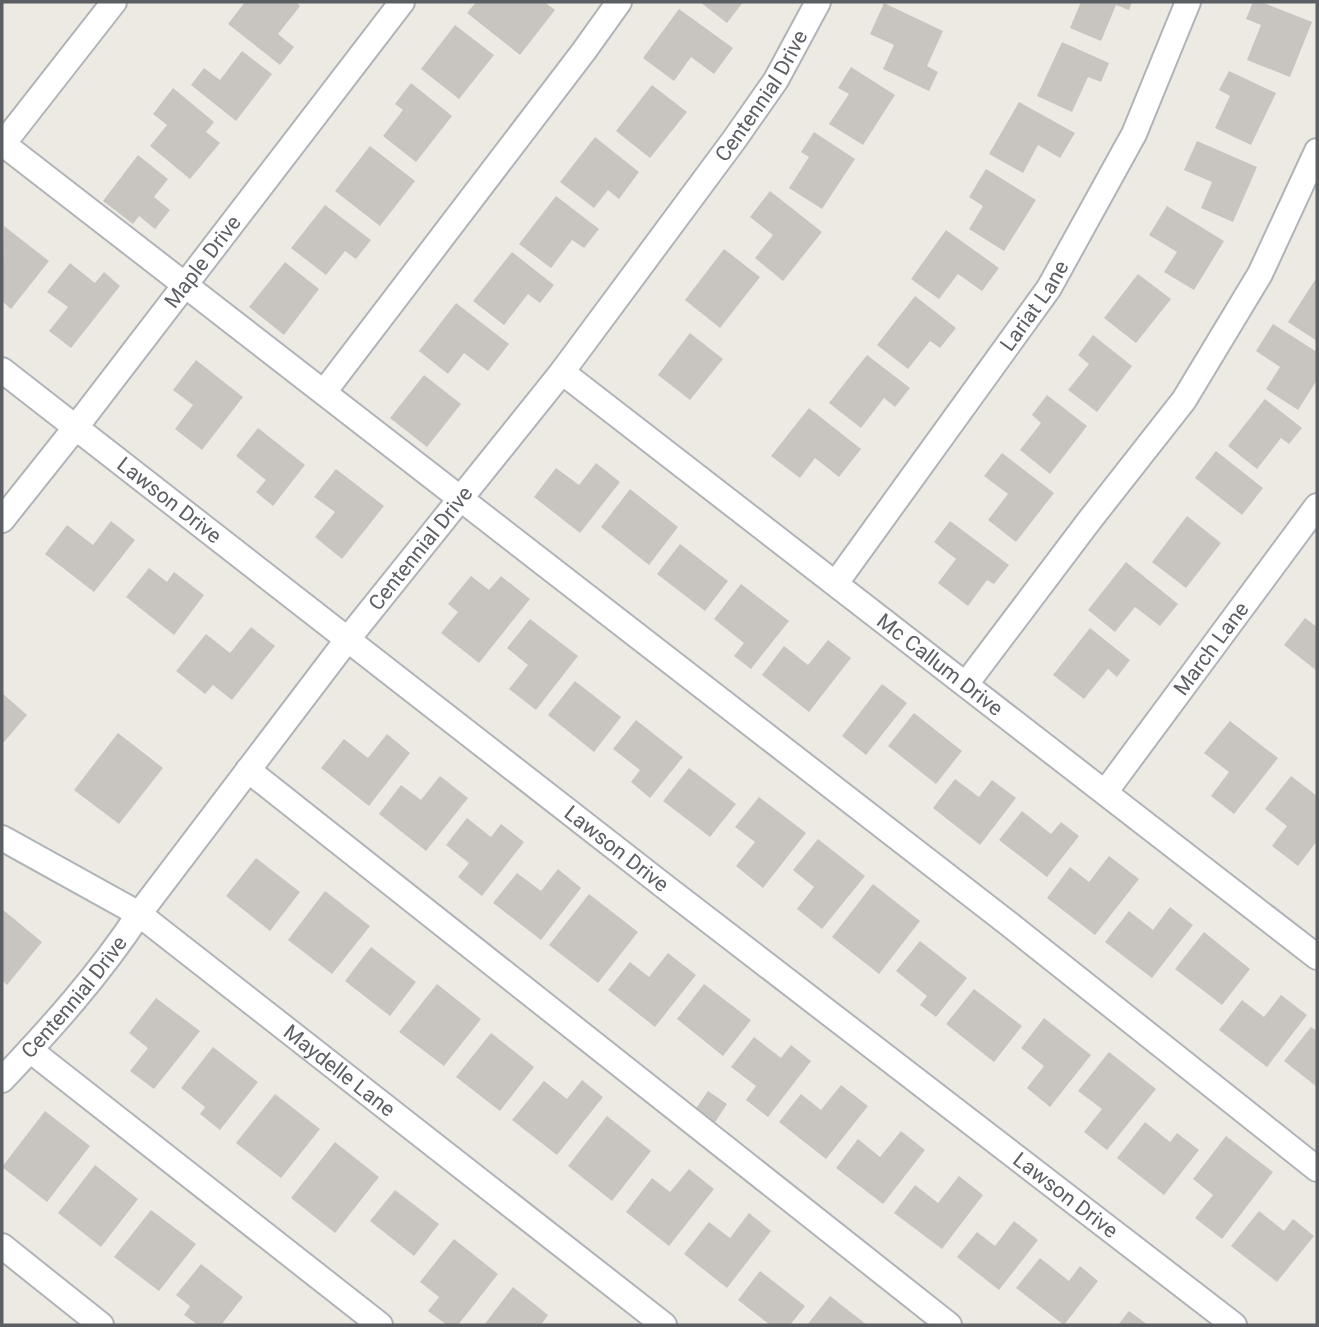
<svg xmlns="http://www.w3.org/2000/svg" width="1319" height="1327" font-family="Roboto,sans-serif">
	<style>
		.building { fill: #c8c5c0 }
		.lines { fill: none; stroke-linecap: round; stroke-linejoin: round }
		.minor-casing { stroke: #b0b4b8; stroke-width: 28 }
		.minor { stroke: #fff; stroke-width: 24 }
		.labels { text-anchor: middle; dominant-baseline: central; stroke-width: 5; stroke-linejoin: round; paint-order: stroke }
		.street-label { font-size: 21px; fill: #5b5f63; stroke: #fff }
	</style>
	<rect width="100%" height="100%" fill="#edeae3"/>
	<path class="building" d="M245 2H296L300 6 278 34 294 47 280 65 228 24Z
		M476 2H544L555 10 520 55 467 13Z
		M700 2H743L727 23Z
		M1081 2H1132L1129 10 1116 5 1101 41 1070 28Z
		M1253 2H1261L1312 22 1290 77 1247 60 1261 25 1246 19Z
		M884 3 943 31 927 66 938 72 929 91 883 69 894 45 870 34Z
		M679 9 733 48 714 74 691 57 674 81 643 58Z
		M455 25 494 55 459 99 421 69Z
		M1062 42 1109 63 1101 82 1088 77 1072 112 1037 96Z
		M242 51 272 74 236 121 191 85 204 68 220 80Z
		M851 67 895 95 863 145 829 124 849 94 838 88Z
		M1229 71 1276 93 1251 145 1215 128 1230 96 1219 90Z
		M411 83 452 116 416 162 383 136 403 110 395 104Z
		M652 85 687 112 650 158 616 131Z
		M173 88 214 122 206 132 220 143 190 179 150 146 167 125 153 114Z
		M1019 102 1075 133 1060 158 1038 145 1023 173 989 154Z
		M814 132 855 159 822 209 789 188 809 157 801 152Z
		M595 137 639 172 619 199 608 190 594 208 560 182Z
		M1197 141 1257 167 1233 222 1201 208 1212 182 1184 170Z
		M370 146 415 181 380 226 335 191Z
		M138 155 168 179 154 197 170 210 155 229 139 216 133 224 103 201Z
		M986 169 1036 200 1004 251 969 229 983 206 969 197Z
		M770 191 822 232 783 281 755 258 773 235 750 217Z
		M556 196 599 229 584 248 572 240 551 268 519 244Z
		M325 205 371 240 356 259 345 251 326 275 291 248Z
		M1167 206 1224 241 1194 290 1164 272 1177 252 1149 235Z
		M4 226 49 261 11 309 2 301Z
		M946 230 999 268 982 291 958 274 939 299 911 279Z
		M724 249 760 277 720 328 685 300Z
		M512 252 554 285 540 303 528 294 504 325 473 301Z
		M285 262 319 289 284 335 249 307Z
		M70 263 95 283 104 272 120 286 71 348 49 331 68 307 47 292Z
		M1138 274 1171 299 1136 343 1104 318Z
		M1317 277V341L1288 322Z
		M915 296 956 328 940 348 930 341 908 369 877 345Z
		M456 303 509 344 488 371 464 353 448 374 419 351Z
		M1273 324 1317 352V380L1298 410 1266 389 1280 367 1256 351Z
		M690 333 723 359 690 400 658 375Z
		M1093 335 1132 366 1097 412 1068 390 1089 364 1078 355Z
		M867 355 910 388 895 407 884 398 861 428 829 403Z
		M196 360 243 397 202 450 175 429 193 405 173 390Z
		M424 375 461 404 427 447 390 418Z
		M1047 395 1087 426 1050 474 1020 450 1041 423 1032 415Z
		M1265 399 1302 428 1289 444 1281 438 1257 469 1228 446Z
		M809 408 861 449 839 477 815 458 800 478 771 456Z
		M258 428 305 465 273 506 256 492 266 480 236 456Z
		M1216 451 1263 488 1242 515 1195 478Z
		M1002 453 1054 493 1016 542 988 520 1008 494 984 476Z
		M596 463 620 482 580 533 534 497 556 468 579 485Z
		M336 469 384 506 342 559 315 537 335 512 314 497Z
		M630 489 678 527 649 565 601 527Z
		M1187 516 1221 543 1186 588 1152 562Z
		M111 521 135 540 94 592 45 554 67 525 93 545Z
		M950 521 1009 565 994 584 987 580 968 606 938 583 956 559 934 542Z
		M680 544 728 581 705 611 657 574Z
		M1126 562 1178 604 1160 626 1135 607 1115 632 1088 610Z
		M149 568 167 582 174 572 204 595 174 635 126 597Z
		M471 576 489 590 501 576 530 599 479 663 441 633 458 612 448 604Z
		M741 584 789 621 751 669 734 656 744 643 714 619Z
		M1305 618 1317 627V671L1284 645Z
		M530 619 578 656 536 710 509 689 528 665 507 648Z
		M251 627 275 646 232 700 213 685 205 694 176 671 206 634 230 653Z
		M1090 628 1130 660 1117 677 1108 669 1084 699 1053 675Z
		M828 640 851 658 809 712 762 675 784 646 808 665Z
		M575 681 621 717 594 752 548 715Z
		M882 684 907 703 866 755 842 736Z
		M2 693 27 715 4 742 2 741Z
		M914 713 962 751 936 784 888 746Z
		M636 720 683 757 650 798 631 782 640 770 613 749Z
		M1230 721 1278 758 1234 814 1211 796 1229 772 1204 753Z
		M118 733 163 768 119 824 74 790Z
		M387 734 410 753 369 806 321 768 344 739 368 758Z
		M689 768 736 804 710 837 663 801Z
		M440 776 468 798 426 851 379 814 401 785 421 800Z
		M1291 776 1317 796V841L1298 866 1272 846 1287 826 1265 809Z
		M955 779 979 797 992 780 1016 798 980 845 933 808Z
		M759 797 806 833 763 888 736 866 755 842 735 827Z
		M1022 811 1051 834 1061 822 1079 836 1047 877 999 840Z
		M467 818 491 837 501 824 524 842 482 896 458 877 469 863 446 845Z
		M818 839 865 876 822 929 797 909 814 887 793 870Z
		M1109 856 1139 879 1095 935 1047 898 1070 867 1089 882Z
		M256 858 300 892 270 931 226 896Z
		M558 869 581 888 541 940 493 903 517 873 541 891Z
		M873 884 920 921 879 974 832 937Z
		M325 891 370 926 332 974 288 940Z
		M589 894 638 932 598 983 549 945Z
		M1170 907 1193 925 1152 978 1105 942 1129 911 1153 930Z
		M2 909 42 942 7 985 2 980Z
		M1204 932 1250 969 1222 1005 1175 969Z
		M920 941 967 978 936 1017 920 1005 927 996 896 971Z
		M371 947 416 982 390 1016 345 981Z
		M668 953 696 975 655 1027 608 990 630 962 649 977Z
		M437 984 481 1019 444 1066 399 1032Z
		M704 984 751 1020 723 1056 677 1019Z
		M974 989 1022 1026 994 1062 946 1024Z
		M1281 995 1307 1015 1267 1067 1219 1030 1242 1000 1264 1017Z
		M156 998 200 1031 154 1089 130 1071 148 1048 129 1033Z
		M1044 1018 1091 1055 1050 1107 1027 1088 1044 1066 1021 1048Z
		M1311 1027 1317 1031V1087L1284 1061Z
		M491 1033 534 1067 500 1111 456 1077Z
		M754 1037 781 1058 791 1045 811 1061 768 1117 746 1100 756 1086 731 1067Z
		M213 1047 258 1082 220 1130 200 1114 205 1107 181 1088Z
		M1109 1052 1156 1089 1107 1150 1084 1132 1102 1109 1078 1091Z
		M582 1080 603 1097 557 1155 512 1120 544 1081 567 1099Z
		M841 1085 868 1106 826 1159 779 1122 801 1094 821 1110Z
		M708 1091 727 1104 714 1124 695 1110Z
		M275 1094 320 1129 281 1178 236 1143Z
		M45 1111 90 1146 47 1202 2 1167Z
		M607 1116 651 1151 612 1201 568 1166Z
		M1145 1122 1170 1142 1177 1133 1199 1150 1164 1195 1117 1158Z
		M901 1131 925 1150 883 1204 836 1168 858 1139 880 1157Z
		M1226 1136 1273 1172 1222 1239 1195 1218 1213 1195 1193 1179Z
		M335 1142 379 1177 335 1233 291 1198Z
		M95 1165 138 1199 101 1247 58 1213Z
		M689 1169 714 1189 669 1246 626 1212 652 1178 670 1192Z
		M959 1176 983 1195 942 1249 894 1213 915 1185 938 1203Z
		M395 1190 439 1224 414 1256 370 1221Z
		M151 1210 196 1244 159 1291 114 1257Z
		M1259 1211 1284 1231 1293 1219 1314 1236 1277 1282 1231 1246Z
		M749 1213 771 1231 727 1288 684 1254 709 1222 730 1238Z
		M1014 1221 1038 1240 999 1290 957 1257 977 1232 995 1246Z
		M454 1239 498 1274 458 1325H447L428 1311 439 1297 420 1282Z
		M1040 1258 1069 1281 1080 1266 1098 1281 1064 1325 1016 1288Z
		M201 1264 243 1297 221 1325H198L184 1315 190 1306 176 1295Z
		M760 1271 805 1306 790 1325H770L738 1300Z
		M513 1287 548 1315 541 1325H484Z
		M830 1296 867 1325H807Z
		M1129 1311 1148 1325H1118Z"/>
	<g class="lines">
		<defs>
			<g id="minor">
				<path d="M2 143 1009 924 1317 1169"/>
				<path d="M3 144 114 2"/>
				<path id="s1" d="M2 370 664 886 1234 1325"/>
				<path id="s2" d="M562 372 1317 957"/>
				<path d="M324 392 584 51 619 2"/>
				<path id="s3" d="M2 520 76 427 402 2"/>
				<path id="s4" d="M836 583 1049 288 1134 134 1188 2"/>
				<path d="M966 684 1089 521 1184 400 1260 274 1317 151"/>
				<path d="M248 770 949 1325"/>
				<path id="s5" d="M1106 791 1317 506"/>
				<path id="s6" d="M2 838 139 914 664 1325"/>
				<path d="M30 1050 380 1325"/>
				<path id="s7" d="M2 1080C51 1028 99 975 139 914L347 640 562 372 734 140 776 80 818 2"/>
				<path d="M2 1246 101 1325"/>
			</g>
		</defs>
		<use href="#minor" class="minor-casing"/>
		<use href="#minor" class="minor"/>
	</g>
	<g class="labels">
		<g class="street-label">
			<text stroke="none"><textPath href="#s7" startOffset="1244">Centennial Drive</textPath></text>
			<text stroke="none"><textPath href="#s3" startOffset="327">Maple Drive</textPath></text>
			<text stroke="none"><textPath href="#s4" startOffset="341">Lariat Lane</textPath></text>
			<text stroke="none"><textPath href="#s1" startOffset="212">Lawson Drive</textPath></text>
			<text stroke="none"><textPath href="#s7" startOffset="677">Centennial Drive</textPath></text>
			<text stroke="none"><textPath href="#s5" startOffset="177">March Lane</textPath></text>
			<text stroke="none"><textPath href="#s2" startOffset="478">Mc Callum Drive</textPath></text>
			<text stroke="none"><textPath href="#s1" startOffset="779">Lawson Drive</textPath></text>
			<text stroke="none"><textPath href="#s7" startOffset="110">Centennial Drive</textPath></text>
			<text stroke="none"><textPath href="#s6" startOffset="411">Maydelle Lane</textPath></text>
			<text stroke="none"><textPath href="#s1" startOffset="1346">Lawson Drive</textPath></text>
		</g>
	</g>
	<rect width="1319" height="1327" fill="none" stroke="#5b5f63" stroke-width="7"/>
</svg>
